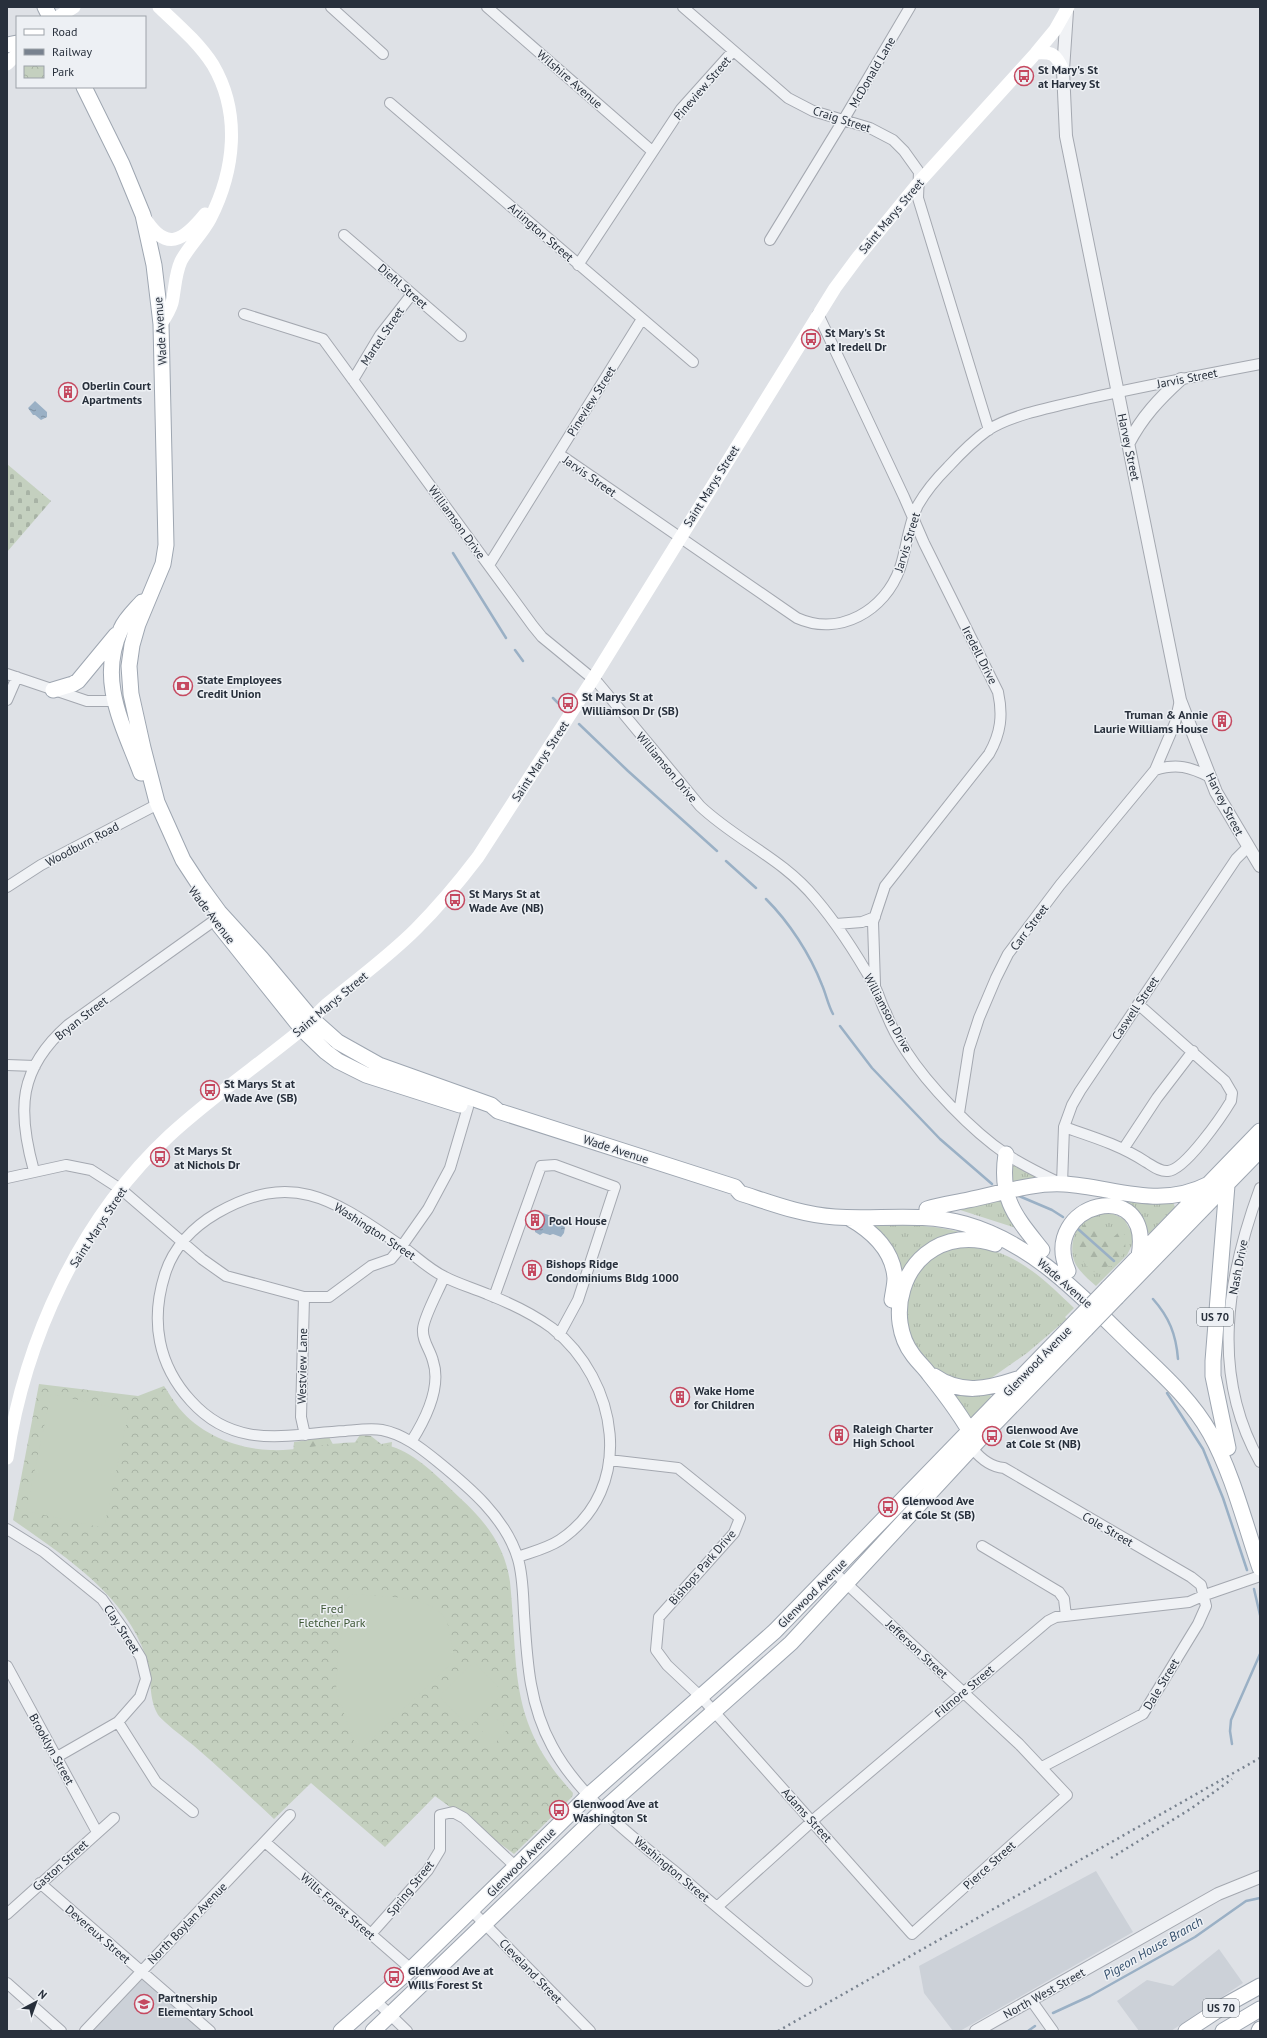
<svg xmlns="http://www.w3.org/2000/svg" width="1267" height="2038" font-family="'PT Sans',sans-serif">
	<style>
		.built { fill: #ccd1d8 }
		.grass { fill: url(#grass-tufts) }
		.forest { fill: url(#forest-firs) }
		.cemetery { fill: url(#cemetery-stones) }
		.park { fill: url(#park-crowns) }
		.garden { fill: #c4d0bf }
		.water { fill: url(#water-ripples) }
		.lines { fill: none; stroke-linecap: round; stroke-linejoin: round }
		.stream { stroke: #9ab0c5; stroke-width: 2.5 }
		.minor-casing { stroke: #a4a8b0; stroke-width: 12 }
		.tertiary-casing { stroke: #a4a8b0; stroke-width: 14 }
		.primary-casing { stroke: #9ea6b1; stroke-width: 17 }
		.minor { stroke: #f0f2f5; stroke-width: 10 }
		.tertiary { stroke: #f0f2f5; stroke-width: 12 }
		.secondary { stroke: #fff; stroke-width: 13 }
		.primary { stroke: #fff; stroke-width: 15 }
		.rail { stroke: #78828f; stroke-width: 2.5; stroke-dasharray: 2 4; stroke-linecap: butt }
		.primary-bridge-casing { stroke: #9ea6b1; stroke-width: 17; stroke-linecap: butt }
		.primary-bridge { stroke: #fff; stroke-width: 15 }
		.labels { text-anchor: middle; dominant-baseline: central; stroke-width: 3; stroke-linejoin: round; paint-order: stroke }
		.shield { fill: #edf0f4; stroke: #636a73; stroke-width: 1 }
		.shield-label { font-size: 11px; font-weight: bold; fill: #28303c }
		.poi-label { font-size: 12px; font-weight: bold; fill: #28303c; stroke: #edf0f4; text-anchor: start }
		.street-label { font-size: 12px; fill: #28303c; stroke: #edf0f4 }
		.park-label { font-size: 12px; fill: #3e5736; stroke: #edf0f4 }
		.water-label { font-size: 13px; font-style: italic; fill: #35506d; stroke: #edf0f4 }
	</style>
	<defs>
		<pattern id="grass-tufts" width="24" height="20" patternUnits="userSpaceOnUse"><rect width="24" height="20" fill="#c4d0bf"/><path d="M3 7l-1-3M5 7V3M7 7l1-3M15 17l-1-3M17 17v-4M19 17l1-3" fill="none" stroke="#a8b3a5"/></pattern>
		<pattern id="forest-firs" width="22" height="20" patternUnits="userSpaceOnUse"><rect width="22" height="20" fill="#c4d0bf"/><path d="M5 1l3.5 6h-7zM16 11l3.5 6h-7z" fill="#a8b3a5"/></pattern>
		<pattern id="cemetery-stones" width="16" height="16" patternUnits="userSpaceOnUse"><rect width="16" height="16" fill="#c4d0bf"/><path d="M2 7V4a2 2 0 0 1 4 0v3zM10 15v-3a2 2 0 0 1 4 0v3z" fill="#a8b3a5"/></pattern>
		<pattern id="park-crowns" width="20" height="18" patternUnits="userSpaceOnUse"><rect width="20" height="18" fill="#c4d0bf"/><path d="M2 6a3 3 0 1 1 6 0M12 15a3 3 0 1 1 6 0" fill="none" stroke="#a8b3a5"/></pattern>
		<pattern id="water-ripples" width="26" height="14" patternUnits="userSpaceOnUse"><rect width="26" height="14" fill="#9ab0c5"/><path d="M2 4q2-2 4 0t4 0M15 11q2-2 4 0t4 0" fill="none" stroke="#7e90a1"/></pattern>
	</defs>
	<rect width="100%" height="100%" fill="#dee1e6"/>
	<path class="built" d="M1096 1871 1133 1932 960 2031H953L924 1993 919 1966Z
		M1219 1949 1243 1983 1171 2031H1139L1117 2001 1147 1980 1173 1986Z
		M142 1976 205 2031H92Z"/>
	<path class="grass" d="M1012 1166H1016L1038 1178 1012 1185Z
		M999 1195 1016 1228 954 1208Z
		M1121 1200 1173 1202 1175 1207 1150 1233H1147C1145 1218 1136 1205 1121 1200Z
		M1109 1212 1124 1219 1132 1233V1245L1127 1255 1096 1286C1089 1280 1081 1273 1076 1265 1068 1250 1073 1227 1088 1217 1093 1214 1103 1213 1109 1212Z
		M877 1225C907 1224 935 1225 963 1233L903 1276 869 1226Z
		M952 1245C968 1247 985 1248 1000 1253 1029 1264 1052 1287 1074 1308L1065 1317 1067 1319 1027 1353 987 1381 965 1382 935 1371 909 1340 903 1307 917 1270Z
		M950 1392 976 1396 990 1394 991 1397 970 1419Z"/>
	<path class="forest" d="M1096 1218 1103 1231 1104 1241 1108 1242 1118 1233V1225L1123 1227 1126 1251 1113 1266H1107L1100 1273 1091 1271 1074 1250C1077 1237 1081 1220 1096 1218Z
		M360 1435 371 1436 381 1444 392 1442 391 1453 292 1468 294 1442 329 1437 336 1450 351 1448Z"/>
	<path class="cemetery" d="M7 464 51 501 7 552Z"/>
	<path class="park" d="M39 1384 138 1396 164 1386C169 1393 173 1401 179 1408 200 1434 237 1449 270 1450 290 1451 311 1447 330 1444 352 1442 375 1440 396 1448 421 1458 441 1480 460 1498 486 1522 505 1546 510 1582 519 1671 507 1721 573 1793L572 1797 514 1854 435 1796 385 1847 311 1783 274 1819C247 1794 221 1769 193 1745 186 1739 160 1720 157 1713 148 1696 152 1674 146 1657 125 1594 64 1556 13 1520Z"/>
	<path class="garden" d="M51 1394 129 1411 104 1528 26 1511Z
		M354 1594C381 1597 433 1594 447 1621L455 1660 358 1752 336 1691 338 1655 348 1598Z
		M474 1662 504 1693 469 1727 439 1696Z
		M496 1718 499 1722 502 1721 504 1723 503 1726 507 1730 492 1746 488 1742 484 1743V1738L480 1734Z"/>
	<path class="water" d="M35 401 47 412V417L41 420 35 415H33L28 408Z
		M543 1213 554 1217 565 1227 564 1233 561 1237 553 1234 550 1235 543 1233 540 1235 535 1232V1227L539 1215Z"/>
	<g class="lines">
		<path class="stream" d="M453 553 506 638
			M515 650 523 661
			M553 698 560 705
			M579 724 628 771 717 851
			M726 861 756 888
			M766 899C789 922 810 954 822 985 826 994 828 1005 833 1014
			M840 1026 872 1068 940 1139 992 1184
			M1019 1196 1052 1210 1063 1217
			M1078 1229 1114 1261
			M1153 1299C1169 1317 1176 1334 1178 1359
			M1167 1393 1203 1449 1223 1498 1247 1570
			M1254 1589 1260 1615
			M1232 1744 1230 1731 1231 1720 1260 1654
			M1053 2013 1090 1996 1195 1937 1246 1901 1260 1898
			M1028 2031 1035 2026"/>
		<defs>
			<path id="minor" d="M331 7 383 54
				M487 7 652 151
				M683 7 788 98 813 111 870 128 893 140 904 151 919 172 918 198 989 430
				M390 103 693 362
				M344 235 461 336
				M770 240 844 119 910 7
				M578 265 681 109 733 51
				M244 314 323 339 533 626 542 637 598 683 700 806C737 841 782 858 815 898 838 925 857 955 874 985 879 994 881 1004 886 1013 891 1026 898 1039 906 1051 928 1085 972 1131 1006 1154 1024 1166 1043 1175 1062 1184L1064 1127 1072 1105 1080 1091 1236 859 1248 847
				M818 314 904 497 924 543 998 692C1003 715 1001 733 989 754L885 886 873 922 875 985
				M353 380 380 335 412 294
				M559 454 797 618C839 637 885 611 900 568 907 548 908 524 918 505 926 491 937 478 948 467 960 454 974 440 988 430 1013 414 1057 406 1086 399 1144 386 1202 375 1260 364
				M489 565 642 319
				M7 674 87 701H114
				M7 700 17 677
				M1155 770C1177 763 1190 767 1210 777
				M7 887 41 865 158 804
				M836 924 862 922 875 917
				M7 1065 35 1066
				M959 1113 969 1049 979 1018 996 978 1008 954 1060 885 1155 770 1175 723 1180 700
				M1064 1127C1093 1137 1120 1145 1146 1162 1153 1166 1160 1172 1168 1171 1185 1170 1222 1116 1231 1101L1232 1093 1225 1081 1138 1004
				M1124 1148 1157 1098 1193 1051
				M34 1171C17 1110 18 1069 68 1025L222 915
				M7 1178 66 1165 91 1170 122 1190 202 1259 226 1276 304 1297H329L371 1266 391 1259 402 1246 428 1209 450 1168 468 1107
				M1260 1188C1227 1278 1210 1374 1260 1462
				M304 1297 301 1417 305 1435
				M494 1297 541 1166 555 1165 615 1187 578 1300 559 1335
				M411 1442C425 1420 442 1388 433 1361 430 1349 422 1341 423 1329 424 1316 439 1290 444 1277
				M972 1448C980 1458 991 1467 1004 1468L1191 1577 1201 1585 1206 1606 1198 1624 1143 1714 1042 1767
				M609 1460 678 1468 740 1518 734 1533 659 1617 656 1650 667 1665 701 1697 912 1934 1067 1795 1019 1744 834 1572
				M7 1529 44 1552 102 1599 124 1630 141 1658 146 1679 140 1697 118 1722 57 1757
				M982 1546 1059 1592 1064 1599 1066 1616
				M518 1557C532 1552 548 1548 560 1540 637 1488 618 1380 552 1328 533 1314 510 1303 487 1294 473 1288 458 1284 445 1277 428 1269 415 1255 400 1245 335 1201 294 1169 217 1213 193 1227 173 1248 165 1274 150 1321 158 1365 191 1401 236 1451 288 1434 345 1431 357 1430 371 1428 382 1430 403 1434 421 1448 437 1461 469 1487 506 1518 518 1559 523 1576 523 1595 524 1613 527 1660 529 1704 552 1746 577 1794 631 1836 673 1870 717 1907 761 1945 807 1981
				M7 1666 97 1832
				M118 1722 156 1782 193 1812
				M265 1842 411 1969
				M40 1883 210 2031
				M717 1907 819 1815 1048 1621 1056 1617 1189 1602 1205 1595 1260 1576
				M472 1911 590 2031
				M7 1914 114 1818
				M371 1934 428 1870 440 1850V1815L453 1812 464 1818 516 1867
				M7 1983 61 2031
				M1031 2000 1053 2031
				M376 2001 407 2031
				M85 2031 290 1815"/>
			<path id="tertiary" d="M1067 11 1063 70 1066 136 1180 700 1216 792 1260 866
				M1128 444C1142 417 1159 399 1181 379
				M976 2031 1218 1894 1260 1877"/>
			<path id="primary" d="M45 7 50 17
				M7 45 17 43
				M84 87 122 164 143 215 154 265 161 324 166 545 163 564 138 624 132 645 129 666 131 694 143 748 157 802 183 860 200 886 219 912 261 958 312 1019 338 1042 379 1065 491 1105 498 1111 735 1187 740 1193C771 1203 802 1215 835 1217 879 1220 921 1212 965 1224 1035 1244 1082 1297 1133 1346 1161 1373 1191 1399 1210 1433 1232 1472 1245 1524 1260 1568
				M53 690 73 684 78 681 116 635
				M141 773C123 725 97 680 121 629 125 619 135 610 142 602
				M219 925 302 1029 326 1052 338 1061 366 1075 460 1105
				M1006 1154C999 1200 1016 1217 1042 1250
				M1227 1185 1213 1361V1376L1228 1448
				M927 1209C940 1205 954 1203 968 1200 999 1194 1032 1182 1064 1184 1114 1187 1159 1210 1209 1184
				M849 1218C872 1231 893 1250 895 1278 895 1285 893 1292 892 1300
				M1068 1271C1038 1203 1154 1173 1139 1256
				M1108 1288 1260 1131
				M1117 1297 1260 1150
				M934 1376C961 1395 987 1389 1017 1379
				M974 1439C962 1416 945 1394 929 1374 924 1367 918 1362 913 1355 899 1337 896 1311 903 1289 907 1275 915 1263 926 1254 946 1238 972 1236 995 1244
				M341 2031 411 1969 589 1795 775 1631 1077 1320
				M373 2031 603 1810 791 1643 978 1441 1086 1329
				M1186 2031 1224 2006 1260 1986
				M1223 2031 1260 2009
				M1259 2031 1260 2029"/>
		</defs>
		<use href="#minor" class="minor-casing"/>
		<use href="#tertiary" class="tertiary-casing"/>
		<use href="#primary" class="primary-casing"/>
		<use href="#minor" class="minor"/>
		<use href="#tertiary" class="tertiary"/>
		<path class="secondary" d="M159 7C178 25 199 43 213 65 241 113 235 170 210 219 202 234 189 246 181 261 175 274 175 289 172 303 170 310 165 318 161 324
			M58 17 74 7
			M1036 53C1053 52 1056 54 1063 70
			M7 64 17 54
			M144 217C166 253 183 241 205 214
			M7 1458C25 1339 80 1219 169 1136 210 1098 257 1066 301 1030 310 1022 317 1013 326 1005 356 980 388 957 416 929 439 906 459 882 478 857L593 679 835 288 858 257 920 181 1036 53 1055 30 1068 7"/>
		<use href="#primary" class="primary"/>
		<path class="rail" d="M1111 1858 1192 1808 1232 1779
			M778 2031 1260 1758"/>
		<defs>
			<path id="primary-bridge" d="M1077 1320 1108 1288
				M1086 1329 1117 1297"/>
		</defs>
		<use href="#primary-bridge" class="primary-bridge-casing"/>
		<use href="#primary-bridge" class="primary-bridge"/>
	</g>
	<defs>
		<symbol id="bus-ring" viewBox="-11 -11 22 22"><circle r="9.5" fill="#edf0f4" stroke="#c54960" stroke-width="1.5"/><path d="M-5-6H5V4H4V6H2V4H-2V6H-4V4H-5ZM-3.5-4V0h7V-4ZM-3.5 1.2v1.5H-2V1.2ZM2 1.2v1.5H3.5V1.2Z" fill="#c54960"/></symbol>
		<symbol id="building-ring" viewBox="-11 -11 22 22"><circle r="9.5" fill="#edf0f4" stroke="#c54960" stroke-width="1.5"/><path d="M-4-6H4V6H1V3H-1V6H-4ZM-2.5-4.3h1.7v1.8h-1.7ZM.8-4.3h1.7v1.8H.8ZM-2.5-1h1.7V.8h-1.7ZM.8-1h1.7V.8H.8Z" fill="#c54960"/></symbol>
		<symbol id="bank-ring" viewBox="-11 -11 22 22"><circle r="9.5" fill="#edf0f4" stroke="#c54960" stroke-width="1.5"/><path d="M-6-4H6V4H-6ZM0-2.3a2.3 2.3 0 1 0 0 4.6a2.3 2.3 0 1 0 0-4.6Z" fill="#c54960"/></symbol>
		<symbol id="school-ring" viewBox="-11 -11 22 22"><circle r="9.5" fill="#edf0f4" stroke="#c54960" stroke-width="1.5"/><path d="M0-5L7-2L0 1L-7-2ZM-4 1L0 2.5L4 1V4Q0 6-4 4Z" fill="#c54960"/></symbol>
	</defs>
	<g fill-rule="evenodd">
		<use href="#bus-ring" x="1013" y="65" width="22" height="22"/>
		<use href="#bus-ring" x="800" y="328" width="22" height="22"/>
		<use href="#building-ring" x="57" y="381" width="22" height="22"/>
		<use href="#bank-ring" x="172" y="675" width="22" height="22"/>
		<use href="#bus-ring" x="557" y="692" width="22" height="22"/>
		<use href="#building-ring" x="1211" y="710" width="22" height="22"/>
		<use href="#bus-ring" x="444" y="889" width="22" height="22"/>
		<use href="#bus-ring" x="199" y="1079" width="22" height="22"/>
		<use href="#bus-ring" x="149" y="1146" width="22" height="22"/>
		<use href="#building-ring" x="524" y="1209" width="22" height="22"/>
		<use href="#building-ring" x="521" y="1259" width="22" height="22"/>
		<use href="#building-ring" x="669" y="1386" width="22" height="22"/>
		<use href="#building-ring" x="828" y="1424" width="22" height="22"/>
		<use href="#bus-ring" x="981" y="1425" width="22" height="22"/>
		<use href="#bus-ring" x="877" y="1496" width="22" height="22"/>
		<use href="#bus-ring" x="548" y="1799" width="22" height="22"/>
		<use href="#bus-ring" x="383" y="1966" width="22" height="22"/>
		<use href="#school-ring" x="133" y="1993" width="22" height="22"/>
	</g>
	<g class="labels">
		<g class="shield">
			<rect x="1197" y="1308" width="36" height="18" rx="3"/>
			<rect x="1203" y="1999" width="36" height="18" rx="3"/>
		</g>
		<g class="shield-label">
			<text x="1215" y="1317">US 70</text>
			<text x="1221" y="2008">US 70</text>
		</g>
		<g class="poi-label">
			<text x="1038" y="69">St Mary's St<tspan x="1038" dy="14">at Harvey St</tspan></text>
			<text x="825" y="332">St Mary's St<tspan x="825" dy="14">at Iredell Dr</tspan></text>
			<text x="82" y="385">Oberlin Court<tspan x="82" dy="14">Apartments</tspan></text>
			<text x="197" y="679">State Employees<tspan x="197" dy="14">Credit Union</tspan></text>
			<text x="582" y="696">St Marys St at<tspan x="582" dy="14">Williamson Dr (SB)</tspan></text>
			<text x="1208" y="714" text-anchor="end">Truman &amp; Annie<tspan x="1208" dy="14">Laurie Williams House</tspan></text>
			<text x="469" y="893">St Marys St at<tspan x="469" dy="14">Wade Ave (NB)</tspan></text>
			<text x="224" y="1083">St Marys St at<tspan x="224" dy="14">Wade Ave (SB)</tspan></text>
			<text x="174" y="1150">St Marys St<tspan x="174" dy="14">at Nichols Dr</tspan></text>
			<text x="549" y="1220">Pool House</text>
			<text x="546" y="1263">Bishops Ridge<tspan x="546" dy="14">Condominiums Bldg 1000</tspan></text>
			<text x="694" y="1390">Wake Home<tspan x="694" dy="14">for Children</tspan></text>
			<text x="853" y="1428">Raleigh Charter<tspan x="853" dy="14">High School</tspan></text>
			<text x="1006" y="1429">Glenwood Ave<tspan x="1006" dy="14">at Cole St (NB)</tspan></text>
			<text x="902" y="1500">Glenwood Ave<tspan x="902" dy="14">at Cole St (SB)</tspan></text>
			<text x="573" y="1803">Glenwood Ave at<tspan x="573" dy="14">Washington St</tspan></text>
			<text x="408" y="1970">Glenwood Ave at<tspan x="408" dy="14">Wills Forest St</tspan></text>
			<text x="158" y="1997">Partnership<tspan x="158" dy="14">Elementary School</tspan></text>
		</g>
		<g class="street-label">
			<text transform="translate(872 72) rotate(-60)">McDonald Lane</text>
			<text transform="translate(570 79) rotate(41)">Wilshire Avenue</text>
			<text transform="translate(702 88) rotate(-49)">Pineview Street</text>
			<text transform="translate(842 119) rotate(18)">Craig Street</text>
			<text transform="translate(891 216) rotate(-50)">Saint Marys Street</text>
			<text transform="translate(541 232) rotate(41)">Arlington Street</text>
			<text transform="translate(403 286) rotate(41)">Diehl Street</text>
			<text transform="translate(160 331) rotate(-94)">Wade Avenue</text>
			<text transform="translate(382 336) rotate(-56)">Martel Street</text>
			<text transform="translate(1187 378) rotate(-11)">Jarvis Street</text>
			<text transform="translate(591 401) rotate(-58)">Pineview Street</text>
			<text transform="translate(1129 447) rotate(78)">Harvey Street</text>
			<text transform="translate(590 476) rotate(35)">Jarvis Street</text>
			<text transform="translate(711 486) rotate(-58)">Saint Marys Street</text>
			<text transform="translate(457 522) rotate(54)">Williamson Drive</text>
			<text transform="translate(907 542) rotate(-73)">Jarvis Street</text>
			<text transform="translate(980 655) rotate(63)">Iredell Drive</text>
			<text transform="translate(540 761) rotate(-57)">Saint Marys Street</text>
			<text transform="translate(667 767) rotate(50)">Williamson Drive</text>
			<text transform="translate(1225 804) rotate(63)">Harvey Street</text>
			<text transform="translate(82 844) rotate(-28)">Woodburn Road</text>
			<text transform="translate(212 915) rotate(53)">Wade Avenue</text>
			<text transform="translate(1029 927) rotate(-53)">Carr Street</text>
			<text transform="translate(330 1004) rotate(-40)">Saint Marys Street</text>
			<text transform="translate(1135 1008) rotate(-56)">Caswell Street</text>
			<text transform="translate(888 1013) rotate(62)">Williamson Drive</text>
			<text transform="translate(81 1018) rotate(-38)">Bryan Street</text>
			<text transform="translate(616 1149) rotate(18)">Wade Avenue</text>
			<text transform="translate(98 1227) rotate(-57)">Saint Marys Street</text>
			<text transform="translate(375 1231) rotate(33)">Washington Street</text>
			<text transform="translate(1238 1267) rotate(-79)">Nash Drive</text>
			<text transform="translate(1065 1283) rotate(41)">Wade Avenue</text>
			<text transform="translate(1037 1361) rotate(-46)">Glenwood Avenue</text>
			<text transform="translate(302 1366) rotate(-89)">Westview Lane</text>
			<text transform="translate(1108 1529) rotate(30)">Cole Street</text>
			<text transform="translate(702 1567) rotate(-49)">Bishops Park Drive</text>
			<text transform="translate(812 1593) rotate(-45)">Glenwood Avenue</text>
			<text transform="translate(122 1629) rotate(57)">Clay Street</text>
			<text transform="translate(917 1649) rotate(43)">Jefferson Street</text>
			<text transform="translate(1161 1684) rotate(-59)">Dale Street</text>
			<text transform="translate(964 1691) rotate(-40)">Filmore Street</text>
			<text transform="translate(52 1749) rotate(61)">Brooklyn Street</text>
			<text transform="translate(807 1815) rotate(48)">Adams Street</text>
			<text transform="translate(521 1862) rotate(-45)">Glenwood Avenue</text>
			<text transform="translate(60 1865) rotate(-42)">Gaston Street</text>
			<text transform="translate(989 1865) rotate(-42)">Pierce Street</text>
			<text transform="translate(672 1869) rotate(40)">Washington Street</text>
			<text transform="translate(410 1888) rotate(-51)">Spring Street</text>
			<text transform="translate(338 1906) rotate(41)">Wills Forest Street</text>
			<text transform="translate(187 1923) rotate(-46)">North Boylan Avenue</text>
			<text transform="translate(98 1934) rotate(41)">Devereux Street</text>
			<text transform="translate(531 1971) rotate(46)">Cleveland Street</text>
			<text transform="translate(1044 1993) rotate(-29)">North West Street</text>
		</g>
		<g class="park-label">
			<text x="332" y="1608">Fred<tspan x="332" dy="14">Fletcher Park</tspan></text>
		</g>
		<g class="water-label">
			<text transform="translate(1153 1948) rotate(-30)">Pigeon House Branch</text>
		</g>
	</g>
	<rect width="1267" height="2038" fill="none" stroke="#28303c" stroke-width="16"/>
	<rect x="16" y="16" width="130" height="72" fill="#edf0f4" stroke="#9ea3aa"/>
	<rect x="24" y="29" width="20" height="6" fill="#ffffff" stroke="#9ea3aa"/>
	<text x="52" y="36" font-size="12" fill="#28303c">Road</text>
	<rect x="24" y="49" width="20" height="6" fill="#78828f" stroke="#9ea3aa"/>
	<text x="52" y="56" font-size="12" fill="#28303c">Railway</text>
	<rect x="24" y="66" width="20" height="12" fill="url(#park-crowns)" stroke="#9ea3aa"/>
	<text x="52" y="76" font-size="12" fill="#28303c">Park</text>
	<g transform="translate(36 2002) rotate(41)" stroke="#edf0f4" stroke-width="3" paint-order="stroke">
	<path d="M0-3L7 15L0 10L-7 15Z" fill="#28303c"/>
	<text y="-6" font-size="11" font-weight="bold" text-anchor="middle" fill="#28303c">N</text>
	</g>
</svg>
